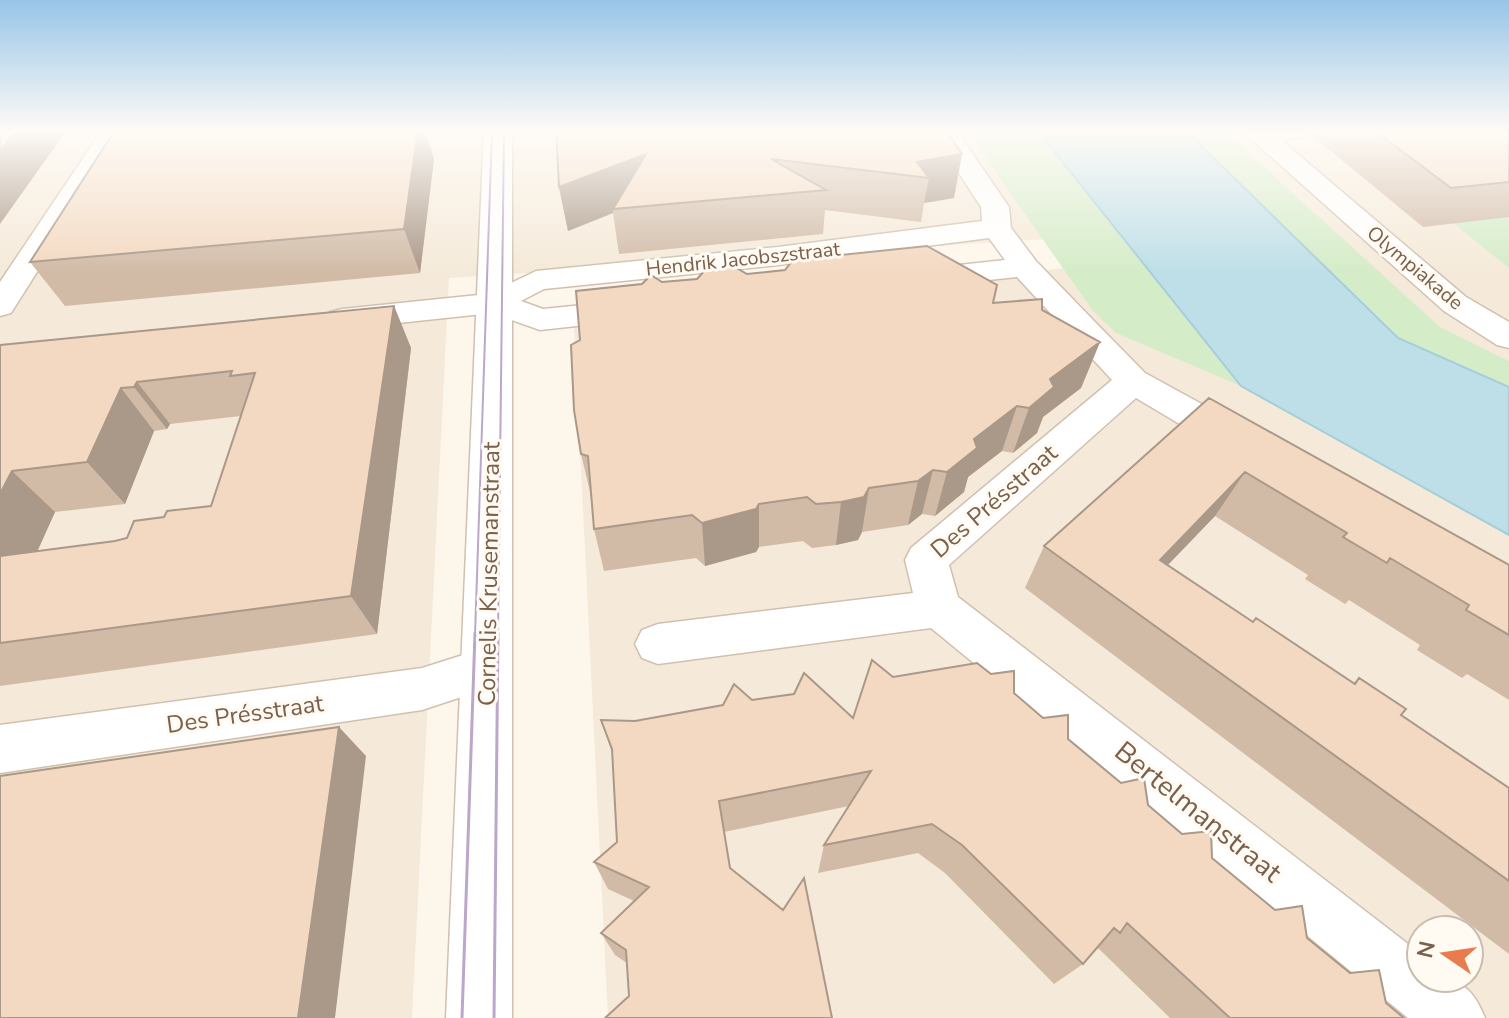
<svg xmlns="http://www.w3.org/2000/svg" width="1509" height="1018" font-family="'Nunito Sans',sans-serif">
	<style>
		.residential { fill: #f5ead9; fill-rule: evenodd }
		.green { fill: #d4ecc8 }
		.water { fill: #bedfe8; stroke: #a4ceda; stroke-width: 2 }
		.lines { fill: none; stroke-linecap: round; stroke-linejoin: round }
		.minor-casing { stroke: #d1c0af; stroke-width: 3 }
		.tertiary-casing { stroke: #d1c0af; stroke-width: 3 }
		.minor { fill: #fff; fill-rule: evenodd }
		.tertiary { fill: #fff; fill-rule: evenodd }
		.tram-far1 { stroke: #bca7c9; stroke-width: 2 }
		.tram { stroke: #bca7c9; stroke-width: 3 }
		.wall { fill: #d1bba7; fill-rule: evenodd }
		.shaded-wall { fill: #aa9888 }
		.building { fill: #f3d9c2; stroke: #aa9888; stroke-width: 2 }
		.labels { text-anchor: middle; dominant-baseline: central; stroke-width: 6; stroke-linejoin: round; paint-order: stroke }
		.far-street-label { font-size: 20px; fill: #7a604c; stroke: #fffbf2 }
		.street-label { font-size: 24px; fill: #7a604c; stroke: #fffbf2 }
		.near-street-label { font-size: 28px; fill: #7a604c; stroke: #fffbf2 }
	</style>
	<rect width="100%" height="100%" fill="#fdf7eb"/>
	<path class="residential" d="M0 130H971L1045 239 449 278 412 1018H0Z
		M1123 130H1509V1018H608L574 327 1231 248ZM1421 930H1469V978H1421Z"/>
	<path class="green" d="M966 130H1037L1241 386 1116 333 1093 311Z
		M1185 130H1223L1440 327 1509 361V387L1398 338Z
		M1378 163 1509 186V268Z"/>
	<path class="water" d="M1037 130H1185L1398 338 1509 387V535L1241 386Z"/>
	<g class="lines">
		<defs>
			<path id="minor" d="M102 130H127L11 313 0 316V282Z
				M931 130H956L1009 207 1011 228 1036 261 1093 320 1145 373 1251 431 1257 441 1251 451 1238 455 1225 451 1136 398 949 565 958 597 1421 954V978C1457 978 1471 983 1485 1018H1408L931 628 658 664 642 658 635 644 642 630 658 624 913 593 905 560 911 548 1112 380 1017 277 922 287 911 285 906 278 911 271 922 269 1005 260 989 238 778 265 544 289 521 301 543 309 632 300 643 303 648 310 643 317 632 320 540 330 492 313 342 329 330 326 326 319 330 312 342 309 488 294 536 271 778 247 982 221 981 207Z
				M1241 130H1319L1316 135 1281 140 1466 297 1509 322V348L1497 345 1444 311Z
				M488 647 504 653 511 668 504 683 422 710 0 773V725L422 668Z"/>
			<path id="tertiary" d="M484 130H512V1018H446Z"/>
		</defs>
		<use href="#minor" class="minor-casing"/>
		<use href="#tertiary" class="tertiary-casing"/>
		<use href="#minor" class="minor"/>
		<use href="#tertiary" class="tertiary"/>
		<path class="tram-far1" d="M475 635 492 130
			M498 635 504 130"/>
		<path class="tram" d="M462 1018 475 633
			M494 1018 498 633"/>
	</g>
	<path class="wall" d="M946 130 954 198 924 203 921 222 825 210 823 234 619 254 613 213 568 231 559 187Z
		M1319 130H1509V217L1423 227 1315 138Z
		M434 159 420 273 65 306 30 262Z
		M747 274 993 303 1042 310 1100 342 1081 388 1043 417 1037 433 1013 453 1002 451 968 477 964 492 935 516 922 514 908 525 862 532 858 540 836 545 812 548 803 541 759 547 756 552 705 566 696 558 604 571 594 529 591 496 581 454 580 340 662 282Z
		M394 306 411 348 377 634 0 686V345ZM241 416 211 506 164 517 127 538 115 541 37 551 55 512 125 504 154 431 167 429 170 424Z
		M1209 398 1509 565V700L1467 674 1462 678 1417 650 1420 645 1349 600 1345 604 1305 579 1308 575 1215 516 1168 565 1253 622 1353 683 1359 678 1401 715 1509 788V954L1025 588 1044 546Z
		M893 677 1014 693 1404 1018H1170L1098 948 1083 964 1054 984 945 873 918 853 818 873 824 845 849 806 724 832 730 868 832 1018 629 996 627 963 615 955 601 933 634 901 608 889 594 862 617 842 612 753 601 720 635 721 752 700 853 718Z"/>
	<path class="shaded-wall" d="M16 130H67L0 224V151Z
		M418 130H425L434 159 420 273 404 229Z
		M646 154 613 209V213L568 231 559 187Z
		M962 154 954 198 924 203 929 178 917 162Z
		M394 306 411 348 377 634 351 596Z
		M1100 342 1081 388 1043 417 1037 433 1013 453 1029 408 1050 379Z
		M137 382 170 424 167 429 134 387Z
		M121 388 154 431 125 504 87 462Z
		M1017 406 1002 451 968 477 964 492 935 516 947 472 974 439Z
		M933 470 922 514 908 525 918 481Z
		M12 471 55 512 16 599 0 587V494Z
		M1245 472 1215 516 1133 601 1160 560Z
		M869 488 862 532 858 540 836 545 841 502Z
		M759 504V547L756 552 705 566 702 523Z
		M339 727 366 756 335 1018H298Z"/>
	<path class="building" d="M0 130H16L0 151Z
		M115 130H418L404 229 30 262Z
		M556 130H946L962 154 917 162 929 178 771 159 826 190 613 209 646 154 559 187Z
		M1374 130H1509V182L1451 188Z
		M927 246 997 285 993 303 1042 299V310L1100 342 1050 379 1054 387 1029 408 1017 406 974 439 977 448 947 472 933 470 918 481 869 488 864 497 841 502 816 504 807 497 759 504 756 509 702 523 692 515 594 529 588 456 581 454 574 410 571 345 580 340 576 291 642 284 651 275 662 282 697 279 706 269 733 266 747 274 785 270 793 260Z
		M394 306 351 596 0 643V556L115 541 127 538 134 521 164 517 167 511 211 506 255 373 230 376 232 371 137 382 134 387 121 388 87 462 12 471 0 494V345Z
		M1209 398 1509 565V635L1466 610 1469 605 1390 558 1387 563 1343 537 1347 533 1245 472 1160 560 1253 622 1256 618 1355 684 1359 678 1406 709 1401 715 1509 788V881L1044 546Z
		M872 660 893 677 977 663 991 674 1014 671V693L1043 718 1068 715V739L1121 783 1144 778 1148 805 1182 834 1211 831 1212 858 1275 910 1302 906 1307 938 1350 973 1379 970 1386 1003 1404 1018H1230L1127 923 1120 933 1114 928 1083 964 962 845 932 824 824 845 871 771 719 801 730 868 783 910 804 878 832 1018H605L629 996 626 950 601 933 649 887 594 862 617 842 612 749 601 720 635 721 723 705 734 684 752 700 794 694 804 673 853 718Z
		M339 727 298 1018H0V776Z"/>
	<linearGradient id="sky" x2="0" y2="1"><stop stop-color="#97c5e8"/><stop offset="0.48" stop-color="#fefbf6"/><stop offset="1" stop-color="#fefbf6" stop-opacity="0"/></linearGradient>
	<rect width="1509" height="273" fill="url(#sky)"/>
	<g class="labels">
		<g class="far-street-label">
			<text transform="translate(743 259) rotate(-6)">Hendrik Jacobszstraat</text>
			<text transform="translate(1415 268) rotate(40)">Olympiakade</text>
		</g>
		<g class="street-label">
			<text transform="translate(994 501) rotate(-41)">Des Présstraat</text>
			<text transform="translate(489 574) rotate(-89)">Cornelis Krusemanstraat</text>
			<text transform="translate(245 714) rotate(-8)">Des Présstraat</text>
		</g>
		<g class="near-street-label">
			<text transform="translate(1198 812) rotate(39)">Bertelmanstraat</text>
		</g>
	</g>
	<g transform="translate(1445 954) rotate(283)"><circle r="38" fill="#fffbf2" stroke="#cabdb0" stroke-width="2"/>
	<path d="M0-6L14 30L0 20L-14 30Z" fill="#e87c4f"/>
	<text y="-12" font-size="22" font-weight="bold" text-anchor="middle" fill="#7a604c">N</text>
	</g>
</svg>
